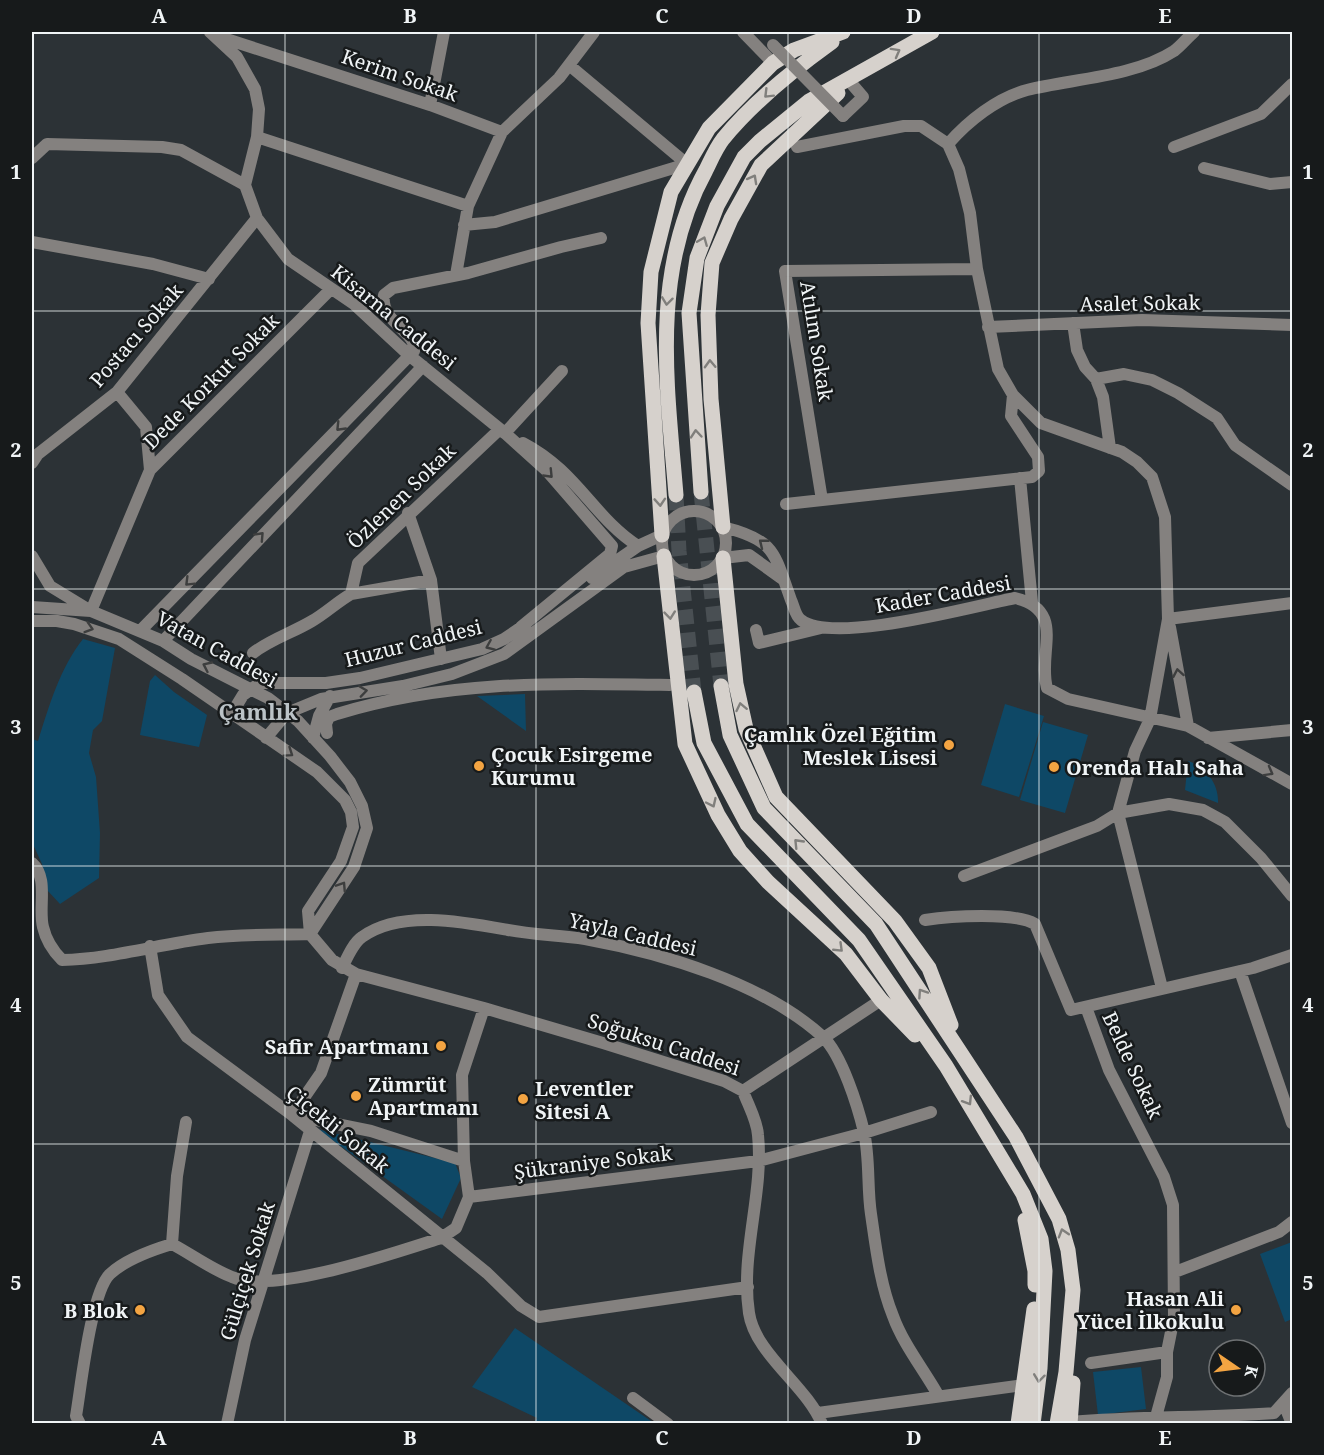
<svg xmlns="http://www.w3.org/2000/svg" width="1324" height="1455" font-family="'Noto Serif',serif">
	<style>
		.green { fill: #0e4866 }
		.lines { fill: none; stroke-linecap: round; stroke-linejoin: round }
		.major-tunnel { stroke: #494f53; stroke-width: 15; stroke-dasharray: 15 8; stroke-linecap: butt }
		.minor { stroke: #84817f; stroke-width: 12 }
		.major { stroke: #d6d1cc; stroke-width: 15 }
		.minor-bridge { stroke: #84817f; stroke-width: 12 }
		.oneway { stroke: #807f7c }
		.oneway2 { stroke: #3d3e3e }
		.grid { fill: none; stroke: #f0f4f6; stroke-width: 1.5; stroke-opacity: 0.55 }
		.poi-dot { fill: #f3a442; stroke: #171a1b; stroke-width: 2 }
		.labels { text-anchor: middle; dominant-baseline: central; stroke-width: 5; stroke-linejoin: round; paint-order: stroke }
		.street-label { font-size: 20px; fill: #f0f4f6; stroke: #171a1b }
		.poi-label { font-size: 20px; font-weight: bold; fill: #f0f4f6; stroke: #171a1b; text-anchor: end }
		.quarter-label { font-size: 22px; font-weight: bold; fill: #bbc3c7; stroke: #171a1b }
		.neatline { fill: none; stroke: #f0f4f6; stroke-width: 2 }
		.grid-label { font-size: 20px; text-anchor: middle; font-weight: bold; fill: #f0f4f6 }
	</style>
	<rect width="100%" height="100%" fill="#2c3236"/>
	<path class="green" d="M83 639 115 648 102 721 93 730 89 753 96 777 100 833 99 878 60 904 47 890 42 864 32 842V739L38 741C49 706 60 668 83 639Z
		M155 675 174 692 207 715 199 747 140 735 150 681Z
		M525 694 526 731 477 696Z
		M1005 704 1044 716 1019 797 981 785Z
		M1043 722 1088 735 1065 813 1020 800Z
		M1188 761C1206 767 1219 784 1218 803L1185 790Z
		M317 1129 455 1163 461 1178 442 1219Z
		M1292 1242V1319L1285 1322 1260 1254Z
		M515 1328 654 1423H534L537 1418 472 1387Z
		M1141 1367 1146 1409 1098 1415 1093 1372Z"/>
	<g class="lines">
		<path class="major-tunnel" d="M701 492 721 686
			M676 495 679 551 694 692"/>
		<path class="minor" d="M210 32 237 57 255 89 259 109 257 137 245 185 257 218 288 259 354 304 410 356 506 434 547 471 612 546 610 554 521 627
			M743 32 773 63
			M217 36 430 105 502 132
			M569 65 687 164
			M430 105 444 32
			M843 116 863 97 851 83
			M257 137 468 206
			M948 144 959 169 970 213 977 269 998 369 1013 395 1041 423 1122 452 1137 462 1152 477 1165 517 1168 619 1150 719 1135 751 1118 813 1162 988
			M948 144C968 121 997 98 1027 90 1071 79 1134 77 1174 51 1181 46 1187 38 1194 32
			M797 147 904 126H921L948 144
			M1174 147 1261 114 1292 84
			M32 158 47 144 162 147 181 150 245 185
			M1204 168 1270 184 1292 182
			M464 225 495 222 687 164
			M32 242 153 264 209 279
			M456 275 468 206 502 132 559 78 594 32
			M1073 323 1077 350 1085 367 1096 379 1103 397 1110 448
			M988 327 1142 320 1292 325
			M1096 379 1124 374 1152 380 1178 393 1217 418 1235 445 1292 485
			M117 392 146 427 150 470
			M505 433 562 371
			M523 443C577 471 593 517 638 546
			M32 463 38 454 117 392 257 218
			M1020 478 1032 602
			M822 500 785 271 977 269
			M786 504 1032 477 1039 471 1038 457 1011 416 1013 395
			M662 543a32 32 0 1 1 64 0a32 32 0 1 1-64 0Z
			M408 513 431 580 441 659
			M723 527C776 540 774 553 791 600 794 606 795 616 801 620 832 645 974 606 1015 598 1067 610 1037 653 1047 688L1068 699 1188 726 1292 784
			M32 556 50 586 91 611 150 470 331 289
			M723 558 749 555 784 580
			M592 578 638 546 662 535
			M351 594 431 580
			M32 607 91 611 163 641 191 659 268 698 298 721 330 756 350 782 362 806 367 828 354 867 310 934
			M1168 619 1292 603
			M32 621H57L74 624 119 639 182 679 317 772 345 800 351 812 353 827 341 861 308 911 310 934
			M1170 627 1188 726
			M141 630 414 351C418 332 380 323 384 295L393 288 468 273 561 247 601 238
			M756 630 759 643 821 628
			M163 641 423 366
			M253 653C271 639 292 633 312 621 326 613 337 602 351 594L358 563 500 429
			M232 713 243 695 260 683H326L360 678 482 649 504 639 526 624
			M327 733 326 724 329 717 337 714C448 680 555 683 670 685
			M266 738 287 713 321 699 403 686 452 674 504 654 624 567 664 556
			M313 738 319 716 330 696
			M1208 738 1292 730
			M32 863C49 878 38 907 43 927 46 940 53 951 62 960 111 959 159 944 208 938 241 934 276 935 310 934
			M964 876 1097 826 1118 813 1169 804 1203 810 1225 822 1261 858 1292 896
			M925 920C950 916 1015 912 1035 924L1071 1010 1253 968 1292 955
			M310 934 332 960 356 974 484 1008 603 1043 724 1081 743 1091C748 1105 757 1120 758 1135 764 1194 740 1253 749 1313 755 1354 807 1386 822 1424
			M150 946 158 995 187 1037 292 1115 487 1273 521 1306 539 1317 748 1287
			M342 968C347 958 353 943 362 937 400 909 465 922 508 930 533 935 560 935 585 939 662 953 764 983 823 1037 842 1055 858 1107 864 1132 870 1159 867 1188 871 1214 876 1248 880 1284 893 1316 903 1344 924 1370 938 1395
			M1240 971 1292 1123
			M356 974 321 1073 292 1115 371 1131 464 1161
			M1086 1007 1109 1070 1164 1177 1173 1205 1174 1317 1167 1352V1377L1154 1424
			M484 1008 462 1075 464 1161 469 1197 758 1161 864 1133 931 1112
			M743 1091 881 1000
			M172 1244C191 1254 211 1269 232 1277 273 1295 397 1252 441 1238L456 1228 469 1197
			M172 1244 177 1176 186 1122
			M1175 1272 1279 1232 1292 1222
			M1091 1363 1167 1352
			M633 1398 668 1424
			M1284 1404 1292 1424
			M818 1413 1024 1385
			M1070 1422C1138 1416 1206 1418 1274 1413L1292 1393
			M80 1424 76 1416C81 1387 91 1292 110 1274 126 1259 152 1250 172 1244
			M227 1424 245 1340 310 1131"/>
		<path class="major" d="M701 492 689 313 697 258 717 206 744 157 760 141 809 101 932 32
			M676 495C667 385 650 271 706 170 711 160 716 148 723 139 754 101 793 70 832 42
			M723 527 711 399 708 315 712 263 731 219 761 165 838 93
			M662 535 648 323 651 272 671 192 709 128 773 63 794 50 843 32
			M664 556 685 744 718 815 740 851 768 882 846 954 881 1000 915 1035
			M723 558 736 684 746 729 776 797 895 921 929 968 951 1025
			M721 686 730 735 764 808 876 924 1016 1137 1059 1219 1068 1250 1073 1290 1066 1372 1057 1424
			M694 692 704 743 747 824 859 940 946 1066 1023 1194 1041 1239 1045 1271 1040 1368 1033 1424
			M1025 1220 1035 1271V1285
			M1018 1424 1034 1309
			M1070 1424 1073 1383"/>
		<path class="minor-bridge" d="M773 45 843 116"/>
	</g>
	<defs><path id="oneway-chevron" d="M-2-3.5L2.5 0L-2 3.5" fill="none" stroke-width="1.6" stroke-linecap="round" stroke-linejoin="round" transform="scale(1.5)"/></defs>
	<g class="oneway">
		<use href="#oneway-chevron" transform="translate(896 52) rotate(-29)"/>
		<use href="#oneway-chevron" transform="translate(768 94) rotate(135)"/>
		<use href="#oneway-chevron" transform="translate(753 179) rotate(-61)"/>
		<use href="#oneway-chevron" transform="translate(703 241) rotate(-68)"/>
		<use href="#oneway-chevron" transform="translate(667 301) rotate(97)"/>
		<use href="#oneway-chevron" transform="translate(710 364) rotate(-92)"/>
		<use href="#oneway-chevron" transform="translate(696 434) rotate(-95)"/>
		<use href="#oneway-chevron" transform="translate(660 502) rotate(86)"/>
		<use href="#oneway-chevron" transform="translate(670 615) rotate(84)"/>
		<use href="#oneway-chevron" transform="translate(741 707) rotate(-102)"/>
		<use href="#oneway-chevron" transform="translate(712 803) rotate(65)"/>
		<use href="#oneway-chevron" transform="translate(798 843) rotate(-134)"/>
		<use href="#oneway-chevron" transform="translate(839 948) rotate(44)"/>
		<use href="#oneway-chevron" transform="translate(922 993) rotate(-124)"/>
		<use href="#oneway-chevron" transform="translate(968 1101) rotate(58)"/>
		<use href="#oneway-chevron" transform="translate(1063 1233) rotate(-107)"/>
		<use href="#oneway-chevron" transform="translate(1039 1378) rotate(97)"/>
	</g>
	<g class="oneway2">
		<use href="#oneway-chevron" transform="translate(340 427) rotate(134)"/>
		<use href="#oneway-chevron" transform="translate(549 474) rotate(46)"/>
		<use href="#oneway-chevron" transform="translate(260 536) rotate(-47)"/>
		<use href="#oneway-chevron" transform="translate(763 543) rotate(-141)"/>
		<use href="#oneway-chevron" transform="translate(189 582) rotate(135)"/>
		<use href="#oneway-chevron" transform="translate(89 628) rotate(17)"/>
		<use href="#oneway-chevron" transform="translate(490 646) rotate(157)"/>
		<use href="#oneway-chevron" transform="translate(207 666) rotate(-155)"/>
		<use href="#oneway-chevron" transform="translate(1178 673) rotate(-100)"/>
		<use href="#oneway-chevron" transform="translate(363 691) rotate(-8)"/>
		<use href="#oneway-chevron" transform="translate(289 753) rotate(34)"/>
		<use href="#oneway-chevron" transform="translate(1269 772) rotate(29)"/>
		<use href="#oneway-chevron" transform="translate(342 886) rotate(-57)"/>
	</g>
	<path class="grid" d="M285 32V1424M536 32V1424M788 32V1424M1039 32V1424M32 311H1292M32 589H1292M32 866H1292M32 1144H1292"/>
	<g class="poi-dot">
		<circle cx="949" cy="745" r="6"/>
		<circle cx="479" cy="766" r="6"/>
		<circle cx="1054" cy="767" r="6"/>
		<circle cx="441" cy="1046" r="6"/>
		<circle cx="356" cy="1096" r="6"/>
		<circle cx="523" cy="1099" r="6"/>
		<circle cx="140" cy="1310" r="6"/>
		<circle cx="1236" cy="1310" r="6"/>
	</g>
	<g class="labels">
		<g class="street-label">
			<text transform="translate(400 75) rotate(19)">Kerim Sokak</text>
			<text transform="translate(1140 303) rotate(-1)">Asalet Sokak</text>
			<text transform="translate(394 317) rotate(39)">Kisarna Caddesi</text>
			<text transform="translate(136 335) rotate(-49)">Postacı Sokak</text>
			<text transform="translate(817 341) rotate(81)">Atılım Sokak</text>
			<text transform="translate(211 381) rotate(-45)">Dede Korkut Sokak</text>
			<text transform="translate(401 496) rotate(-44)">Özlenen Sokak</text>
			<text transform="translate(943 594) rotate(-10)">Kader Caddesi</text>
			<text transform="translate(413 643) rotate(-14)">Huzur Caddesi</text>
			<text transform="translate(217 649) rotate(29)">Vatan Caddesi</text>
			<text transform="translate(633 934) rotate(13)">Yayla Caddesi</text>
			<text transform="translate(664 1044) rotate(18)">Soğuksu Caddesi</text>
			<text transform="translate(1133 1065) rotate(65)">Belde Sokak</text>
			<text transform="translate(338 1129) rotate(39)">Çiçekli Sokak</text>
			<text transform="translate(593 1162) rotate(-7)">Şükraniye Sokak</text>
			<text transform="translate(247 1271) rotate(-73)">Gülçiçek Sokak</text>
		</g>
		<g class="poi-label">
			<text x="937" y="734">Çamlık Özel Eğitim<tspan x="937" dy="23">Meslek Lisesi</tspan></text>
			<text x="491" y="754" text-anchor="start">Çocuk Esirgeme<tspan x="491" dy="23">Kurumu</tspan></text>
			<text x="1066" y="767" text-anchor="start">Orenda Halı Saha</text>
			<text x="429" y="1046">Safir Apartmanı</text>
			<text x="368" y="1084" text-anchor="start">Zümrüt<tspan x="368" dy="23">Apartmanı</tspan></text>
			<text x="535" y="1088" text-anchor="start">Leventler<tspan x="535" dy="23">Sitesi A</tspan></text>
			<text x="1224" y="1298">Hasan Ali<tspan x="1224" dy="23">Yücel İlkokulu</tspan></text>
			<text x="128" y="1310">B Blok</text>
		</g>
		<g class="quarter-label">
			<text x="258" y="711">Çamlık</text>
		</g>
	</g>
	<rect width="1324" height="1455" fill="none" stroke="#171a1b" stroke-width="66"/>
	<g transform="translate(1237 1368) rotate(104)"><circle r="28" fill="#171a1b" stroke="#6e7173" stroke-width="1.5"/>
	<path d="M0-4.5L10 22L0 15L-10 22Z" fill="#f3a442"/>
	<text y="-9" font-size="16" font-weight="bold" text-anchor="middle" fill="#f0f4f6">K</text>
	</g>
	<rect x="33" y="33" width="1258" height="1389" class="neatline"/>
	<g class="grid-label">
		<text x="159" y="23">A</text>
		<text x="410" y="23">B</text>
		<text x="662" y="23">C</text>
		<text x="914" y="23">D</text>
		<text x="1165" y="23">E</text>
		<text x="16" y="179">1</text>
		<text x="1308" y="179">1</text>
		<text x="16" y="457">2</text>
		<text x="1308" y="457">2</text>
		<text x="16" y="734">3</text>
		<text x="1308" y="734">3</text>
		<text x="16" y="1012">4</text>
		<text x="1308" y="1012">4</text>
		<text x="16" y="1290">5</text>
		<text x="1308" y="1290">5</text>
		<text x="159" y="1445">A</text>
		<text x="410" y="1445">B</text>
		<text x="662" y="1445">C</text>
		<text x="914" y="1445">D</text>
		<text x="1165" y="1445">E</text>
	</g>
</svg>
